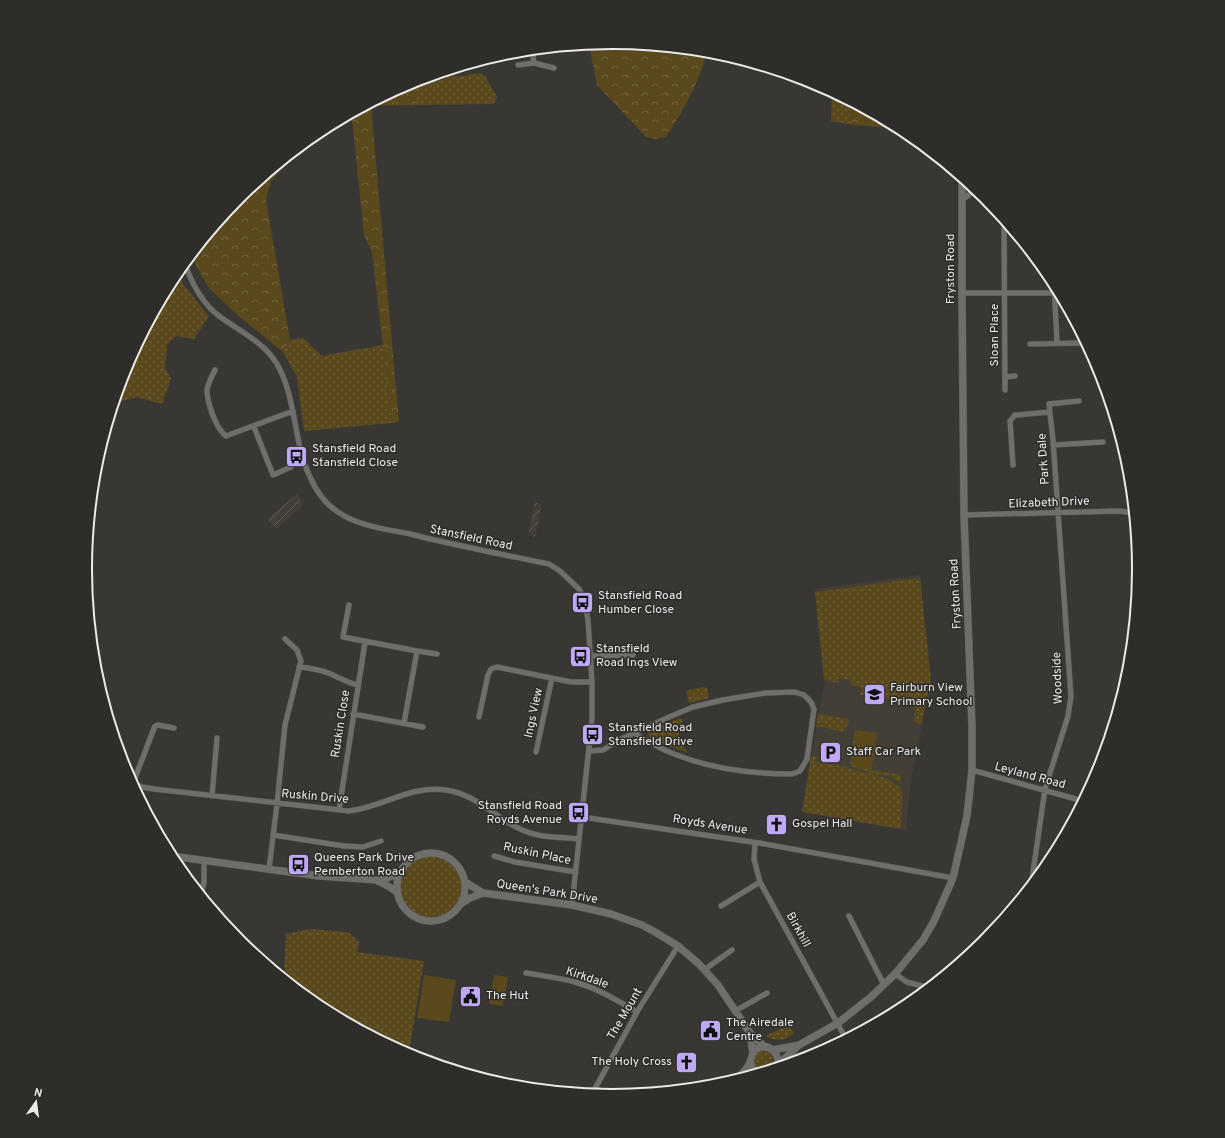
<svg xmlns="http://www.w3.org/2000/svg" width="1225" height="1138" font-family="Overpass,sans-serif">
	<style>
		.built { fill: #433f36 }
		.industrial { fill: url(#industrial-furrows) }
		.green { fill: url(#green-dots) }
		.forest { fill: url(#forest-crowns) }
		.pitch { fill: #5a491d }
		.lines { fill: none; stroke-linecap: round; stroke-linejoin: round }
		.street-casing { stroke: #555350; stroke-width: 6 }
		.secondary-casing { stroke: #555350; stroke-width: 8 }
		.street { stroke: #706e6b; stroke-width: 5 }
		.secondary { stroke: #706e6b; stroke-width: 7 }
		.labels { text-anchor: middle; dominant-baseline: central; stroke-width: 3; stroke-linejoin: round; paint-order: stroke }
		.street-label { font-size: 12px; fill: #ebeae8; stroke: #2e2d2a }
		.poi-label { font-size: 12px; fill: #ebeae8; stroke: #2e2d2a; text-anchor: start }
		.rim { fill: none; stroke: #ebeae8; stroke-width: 2 }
	</style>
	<defs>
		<pattern id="industrial-furrows" width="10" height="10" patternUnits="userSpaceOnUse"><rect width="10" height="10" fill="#433f36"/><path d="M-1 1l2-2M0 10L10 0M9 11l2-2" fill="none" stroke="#5e5b53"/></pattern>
		<pattern id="green-dots" width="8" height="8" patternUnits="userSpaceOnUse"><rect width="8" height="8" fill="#5a491d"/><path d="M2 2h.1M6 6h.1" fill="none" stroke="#72633e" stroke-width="1.8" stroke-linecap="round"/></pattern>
		<pattern id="forest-crowns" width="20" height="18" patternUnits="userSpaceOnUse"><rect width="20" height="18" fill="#5a491d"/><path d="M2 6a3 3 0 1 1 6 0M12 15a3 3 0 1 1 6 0" fill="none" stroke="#72633e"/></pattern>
	</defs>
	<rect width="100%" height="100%" fill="#383734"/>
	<path class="built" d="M920 575 931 679 911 779 906 830 802 812 820 706 825 683 815 589Z"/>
	<path class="industrial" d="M297 494 303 506 276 529 267 519Z
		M535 502 542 504 535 537 528 535Z"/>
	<path class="green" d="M479 73 485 76 497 97 494 104 417 105V84Z
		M832 92 847 100V107L854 125 831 121Z
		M178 271 183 284 209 316 194 339 176 336 167 345 165 368 171 379 162 404 137 397 115 403 126 367 174 276Z
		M303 338 322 356 383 345 392 423 304 431 297 377 283 352 290 340Z
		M920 578 931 679 921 725 915 722 914 719 916 704 860 695 862 687 850 685 851 680 839 678V683L824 680 815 592Z
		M703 687 707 688 709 698 689 703 686 691Z
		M818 714 848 719 849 723 842 732 818 726V728H816Z
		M681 718 683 721C673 732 681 743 688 753L649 739 648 731Z
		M855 730H857L852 765 872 768V770L901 775V784L890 776 872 774 850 766Z
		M811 756 817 757 816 762 847 767 848 768 889 779 900 788 902 792 901 829 802 812Z
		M400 887a31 31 0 1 1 62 0a31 31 0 1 1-62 0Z
		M310 929 348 932 354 937 359 942 357 952 424 961 409 1051 399 1050 320 1007 284 978 286 934Z
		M789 1025 794 1033C785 1042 775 1041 765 1036Z
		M753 1060a10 10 0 1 1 20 0a10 10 0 1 1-20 0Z"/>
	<path class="forest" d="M613 42 707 51C700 82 683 111 666 137L655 139 646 137 597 85 589 44Z
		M438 74 459 76 417 84V105L371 106 399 422 392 423 372 252 364 235 352 119 346 117 411 82Z
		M847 100 903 129 854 125 847 107Z
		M304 144 271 181 266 200 290 340 283 352 236 314 208 287 191 256 240 196Z"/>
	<path class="pitch" d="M857 730 877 733 872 768 852 765Z
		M424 975 456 980 449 1022 417 1018Z
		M494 975 508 977 503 1006 489 1004Z"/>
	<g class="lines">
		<defs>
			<path id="street" d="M532 50 534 63
				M518 65 534 63 554 68
				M962 200 974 191 975 188
				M1004 220 1005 390
				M185 264C192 284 202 303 219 316 239 331 264 342 277 364 297 399 293 442 310 477 316 491 324 503 338 512 358 526 386 529 410 534 433 540 457 545 481 550 503 555 526 559 549 564L560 571 579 589 584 599 588 620 592 682V719L572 905
				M1054 282 1057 343
				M962 293H1054
				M1030 344 1081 343
				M215 370C212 376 208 383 207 390 207 402 216 429 226 436L293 411
				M1005 377 1015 376
				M254 427 273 475 291 467
				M1053 445 1103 442
				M1013 465 1010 421 1015 415 1050 412
				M964 515 1119 511 1134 513
				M349 605 343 637 417 651 404 723
				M417 651 437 654
				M589 656 633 655
				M299 667C310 668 321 670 331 674 340 678 348 683 358 685
				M353 714 423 727
				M479 717 488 675 491 669 497 667 571 682H592
				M590 751 603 750 619 740 669 717 693 707 723 700 766 693 795 692 804 695 811 702 814 709 807 759 800 771 792 774C738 774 680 764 634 733
				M536 752 552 678
				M972 770 1083 801
				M131 782 142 787 154 789 349 811C384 807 409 785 446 790 480 795 497 821 525 831 541 838 561 837 579 839
				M133 783 155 726 158 725 174 728
				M212 796 217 738
				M339 810 365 642
				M582 817 759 843 953 878
				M273 835 344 846 363 847 381 841
				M755 843 754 859 760 882 846 1039
				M494 856 515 862 576 872
				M269 869 277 804 285 725 301 661 297 650 285 639
				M1031 886 1045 789 1068 716 1071 696 1053 440 1049 404 1079 401
				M201 895 204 882V860
				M721 906 760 882
				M849 916 884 985
				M704 970 732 950
				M526 973C544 976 561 978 578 983 599 989 618 1001 637 1012
				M895 974 907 982 929 988
				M735 1011 767 993
				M592 1094 637 1012 678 946"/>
			<path id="secondary" d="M397 887a34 34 0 1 1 68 0a34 34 0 1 1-68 0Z
				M171 856 319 876 376 880 387 878 399 873
				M376 880 388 886 397 892
				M465 882 483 893
				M462 903 470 898 483 893 572 905 611 914 642 925 655 932 678 946 699 964 718 985 750 1033 765 1047
				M750 1033 753 1053
				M773 1050 799 1045
				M750 1062 753 1069 758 1073
				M777 1066 799 1045 838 1023 871 997 895 974 923 940 934 921 953 878 967 816 972 770V727L964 515 962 297V178
				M736 1080C741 1074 748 1069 750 1062 752 1058 751 1054 755 1050 767 1040 782 1054 777 1067"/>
		</defs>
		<use href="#street" class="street-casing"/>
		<use href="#secondary" class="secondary-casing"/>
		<use href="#street" class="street"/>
		<use href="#secondary" class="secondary"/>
	</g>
	<defs>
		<symbol id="bus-square" viewBox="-11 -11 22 22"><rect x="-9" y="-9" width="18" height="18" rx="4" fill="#bfa9f4" stroke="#2e2d2a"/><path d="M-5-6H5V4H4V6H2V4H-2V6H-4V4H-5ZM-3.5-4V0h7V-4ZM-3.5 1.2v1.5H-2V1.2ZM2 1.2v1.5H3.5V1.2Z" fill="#111"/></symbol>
		<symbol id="school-square" viewBox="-11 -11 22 22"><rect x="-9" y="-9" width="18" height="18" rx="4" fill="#bfa9f4" stroke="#2e2d2a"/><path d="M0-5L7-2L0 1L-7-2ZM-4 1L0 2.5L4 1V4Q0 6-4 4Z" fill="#111"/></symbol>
		<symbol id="parking-square" viewBox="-11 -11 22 22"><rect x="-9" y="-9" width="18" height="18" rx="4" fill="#bfa9f4" stroke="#2e2d2a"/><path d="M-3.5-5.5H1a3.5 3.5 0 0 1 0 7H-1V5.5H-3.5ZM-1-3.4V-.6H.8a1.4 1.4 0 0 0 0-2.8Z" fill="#111"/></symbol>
		<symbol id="church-square" viewBox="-11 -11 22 22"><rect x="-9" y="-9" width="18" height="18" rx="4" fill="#bfa9f4" stroke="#2e2d2a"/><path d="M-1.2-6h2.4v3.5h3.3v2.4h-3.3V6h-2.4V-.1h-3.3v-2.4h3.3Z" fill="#111"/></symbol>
		<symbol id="civic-square" viewBox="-11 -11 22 22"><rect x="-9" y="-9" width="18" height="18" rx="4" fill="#bfa9f4" stroke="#2e2d2a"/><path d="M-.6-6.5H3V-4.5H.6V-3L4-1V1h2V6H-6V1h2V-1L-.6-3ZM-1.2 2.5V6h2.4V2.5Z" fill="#111"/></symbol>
	</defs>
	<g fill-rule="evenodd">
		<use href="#bus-square" x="284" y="444" width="25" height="25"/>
		<use href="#bus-square" x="570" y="590" width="25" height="25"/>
		<use href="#bus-square" x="568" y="644" width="25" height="25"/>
		<use href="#school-square" x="862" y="682" width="25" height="25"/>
		<use href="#bus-square" x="580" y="722" width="25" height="25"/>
		<use href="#parking-square" x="818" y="740" width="25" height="25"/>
		<use href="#bus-square" x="566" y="800" width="25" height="25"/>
		<use href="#church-square" x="764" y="812" width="25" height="25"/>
		<use href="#bus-square" x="286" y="852" width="25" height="25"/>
		<use href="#civic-square" x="458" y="984" width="25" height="25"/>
		<use href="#civic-square" x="698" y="1018" width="25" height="25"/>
		<use href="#church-square" x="674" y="1050" width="25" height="25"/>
	</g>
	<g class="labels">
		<g class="street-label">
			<text transform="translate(951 269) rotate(-90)">Fryston Road</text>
			<text transform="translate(995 335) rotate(-90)">Sloan Place</text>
			<text transform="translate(1044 459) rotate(-94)">Park Dale</text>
			<text transform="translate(1049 503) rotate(-2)">Elizabeth Drive</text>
			<text transform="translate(471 538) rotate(12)">Stansfield Road</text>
			<text transform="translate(956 594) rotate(-93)">Fryston Road</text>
			<text transform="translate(1058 678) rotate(-92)">Woodside</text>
			<text transform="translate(534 713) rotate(-78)">Ings View</text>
			<text transform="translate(341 724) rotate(-81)">Ruskin Close</text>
			<text transform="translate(1030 776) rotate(15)">Leyland Road</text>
			<text transform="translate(315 797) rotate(5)">Ruskin Drive</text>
			<text transform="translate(710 825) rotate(9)">Royds Avenue</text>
			<text transform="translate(537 854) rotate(12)">Ruskin Place</text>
			<text transform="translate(547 892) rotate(9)">Queen's Park Drive</text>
			<text transform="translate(798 930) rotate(61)">Birkhill</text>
			<text transform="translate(587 978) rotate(19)">Kirkdale</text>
			<text transform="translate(625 1014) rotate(-60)">The Mount</text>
		</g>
		<g class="poi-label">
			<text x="312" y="449">Stansfield Road<tspan x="312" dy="14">Stansfield Close</tspan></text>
			<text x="598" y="596">Stansfield Road<tspan x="598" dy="14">Humber Close</tspan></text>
			<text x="596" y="649">Stansfield<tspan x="596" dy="14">Road Ings View</tspan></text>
			<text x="890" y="688">Fairburn View<tspan x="890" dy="14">Primary School</tspan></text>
			<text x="608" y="728">Stansfield Road<tspan x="608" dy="14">Stansfield Drive</tspan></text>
			<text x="846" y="752">Staff Car Park</text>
			<text x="562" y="806" text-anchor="end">Stansfield Road<tspan x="562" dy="14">Royds Avenue</tspan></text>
			<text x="792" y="824">Gospel Hall</text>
			<text x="314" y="858">Queens Park Drive<tspan x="314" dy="14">Pemberton Road</tspan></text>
			<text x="486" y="996">The Hut</text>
			<text x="726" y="1023">The Airedale<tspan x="726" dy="14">Centre</tspan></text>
			<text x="672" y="1062" text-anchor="end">The Holy Cross</text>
		</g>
	</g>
	<path d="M0 0H1225V1138H0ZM92 569a520 520 0 1 1 1040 0a520 520 0 1 1-1040 0Z" fill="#2e2d2a" fill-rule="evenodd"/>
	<path class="rim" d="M92 569a520 520 0 1 1 1040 0a520 520 0 1 1-1040 0Z"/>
	<g transform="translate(36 1102) rotate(14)" stroke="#2e2d2a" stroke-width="3" paint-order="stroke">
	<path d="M0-3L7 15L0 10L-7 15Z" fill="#ebeae8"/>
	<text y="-6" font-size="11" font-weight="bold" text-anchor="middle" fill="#ebeae8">N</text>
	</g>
</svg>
